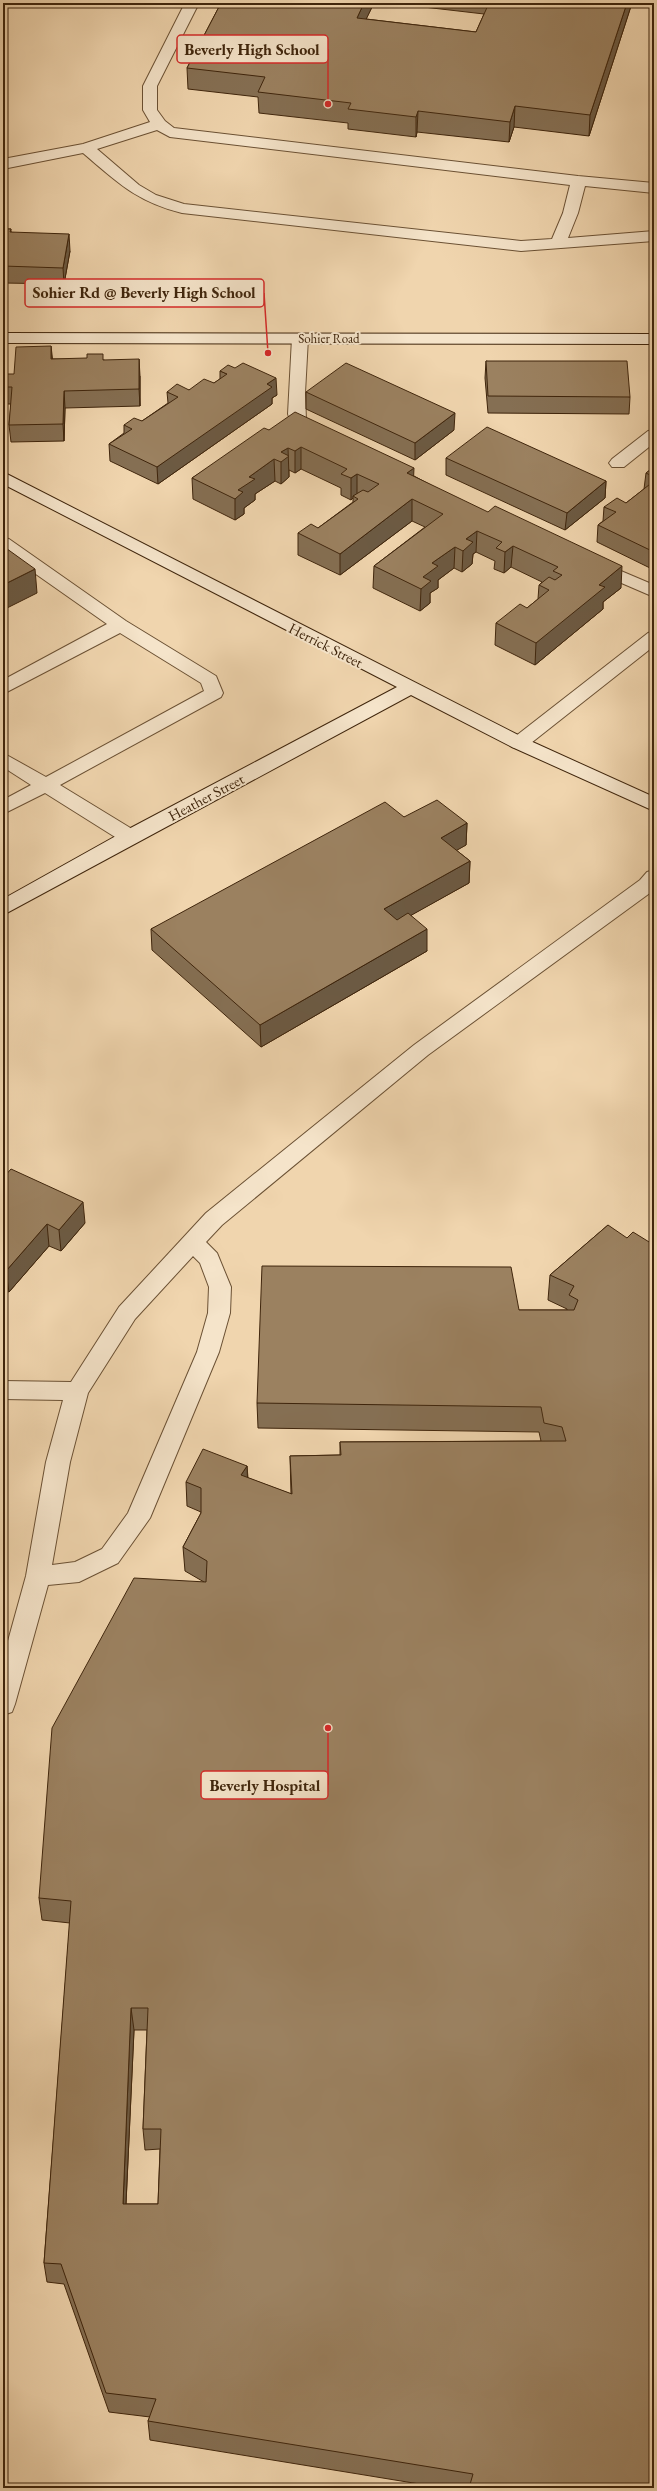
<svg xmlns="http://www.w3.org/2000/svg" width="657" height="2491" font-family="'EB Garamond',serif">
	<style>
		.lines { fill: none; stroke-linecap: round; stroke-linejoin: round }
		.lane-casing { stroke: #6b5134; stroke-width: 2 }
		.secondary-casing { stroke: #3f250c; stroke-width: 2 }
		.lane { fill: #f5e4ca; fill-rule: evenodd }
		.secondary { fill: #f5e4ca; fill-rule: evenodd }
		.wall { fill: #856f53; stroke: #3f250c; fill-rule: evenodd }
		.shaded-wall { fill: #6c5a43; stroke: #3f250c }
		.building { fill: #9b8160; stroke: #3f250c; fill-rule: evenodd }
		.labels { text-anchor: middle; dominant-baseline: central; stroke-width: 4; stroke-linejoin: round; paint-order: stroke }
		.far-street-label { font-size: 13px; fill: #3f250c; stroke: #f5e4ca }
		.street-label { font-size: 15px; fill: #3f250c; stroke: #f5e4ca }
		.leader { fill: none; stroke: #d62828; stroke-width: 1.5 }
		.callout-dot { fill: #d62828; stroke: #f5e4ca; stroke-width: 1.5 }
		.callout { fill: #f5e4ca; stroke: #d62828; stroke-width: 1.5 }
		.callout-label { font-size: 16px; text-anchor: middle; font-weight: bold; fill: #3f250c }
	</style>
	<rect width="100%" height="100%" fill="#f0d5ae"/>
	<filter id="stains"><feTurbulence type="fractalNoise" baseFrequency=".005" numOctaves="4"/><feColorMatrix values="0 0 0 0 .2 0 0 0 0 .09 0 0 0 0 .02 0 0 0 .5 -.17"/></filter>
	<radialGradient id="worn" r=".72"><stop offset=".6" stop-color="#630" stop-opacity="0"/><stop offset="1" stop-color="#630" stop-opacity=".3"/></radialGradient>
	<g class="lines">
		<defs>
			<path id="lane" d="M185 3H199L157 86V110L165 121 174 128 578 176 654 183V193L585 186 578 213 568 238 654 231V241L521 251 182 213C137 202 117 182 83 153L3 169V159L83 144 150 122 143 110V86ZM157 130 170 137 570 185 563 213 552 239 521 241 184 204 156 195 139 185 97 149Z
				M300 333 308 338 305 393 306 420 324 433 322 437C307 440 292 429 288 414L292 338Z
				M654 430V443L624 467H612L609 463 612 459 648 431Z
				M3 538 9 539 126 621 216 676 223 693 221 697 60 785 137 832 140 837 137 842 130 843 123 842 45 793 3 814V800L31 785 3 767V753L46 777 204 691 201 683 120 633 3 694V680L107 624 3 551Z
				M595 560 654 585V597L589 569 586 565 589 561Z
				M654 631V646L526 747 519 749 512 747 510 743 512 739 648 633Z
				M654 870V890L428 1055 222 1225 206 1242 217 1253 231 1287 230 1313 219 1352 150 1518 118 1563 79 1582 48 1585 15 1704 12 1712 3 1715V1659L26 1576 46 1462 63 1400 3 1399V1381L71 1382 119 1307 206 1213 414 1045 640 880 647 872ZM193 1256 200 1263 209 1287 208 1313 197 1352 128 1513 102 1549 75 1562 52 1565 70 1462 88 1393 135 1319Z"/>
			<path id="secondary" d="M3 333 654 334V344L3 343Z
				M3 472 526 739 654 797V811L512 747 411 695 3 915V899L123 832 397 687 3 484Z"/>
		</defs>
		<use href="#lane" class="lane-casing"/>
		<use href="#secondary" class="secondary-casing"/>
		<use href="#lane" class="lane"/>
		<use href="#secondary" class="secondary"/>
	</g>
	<path class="wall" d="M221 3H374L366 19 476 32 484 14 389 3H632L589 136 514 127 509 142 417 132 416 137 348 129V123L259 113 258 97 188 89 187 68Z
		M3 229H11V232L70 251 64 284 3 283Z
		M52 359 104 360 140 376V406L65 408 64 441 11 442 9 425 11 404H6L5 387 14 374Z
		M486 361 630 397 629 414 488 413 485 378Z
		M220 371 277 395 272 398V404L158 484 110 461 109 444 124 433V425L142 421 168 403 167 392 189 390 214 383 220 379Z
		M306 392 454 430 415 460 306 409Z
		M269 430 414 476 621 588 603 602V609L535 665 495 645 496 623 527 608 538 599 539 585 542 582 511 567 504 573 494 569 495 561 476 552 473 554 472 564 462 572 454 568 438 580V588L430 593V603L420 611 373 588 374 566 425 527 412 521 340 575 298 555V533L318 528 353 502V498L351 500 341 495V488L301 469 295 473 289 470V477L281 484 275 481 255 494V500L244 508V514L235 520 193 499 192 478Z
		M446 458 606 481 605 498 565 530 446 475Z
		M654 467V565L650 568 597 542 598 525 603 521 604 507 626 503 644 489 646 473Z
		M404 817 467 823 466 845 456 850 470 861 469 883 411 915 427 951 261 1047 152 950 151 929Z
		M3 1178 85 1223 61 1251 49 1246 9 1292 3 1290Z
		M608 1225 654 2488H444L150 2440 148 2421 150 2417 109 2412 64 2284 47 2282 44 2263 70 1923 42 1920 39 1898 204 1582 185 1571 183 1547 201 1513V1512L187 1506 186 1482 247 1466 248 1478 291 1494 290 1456 340 1455V1442L541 1441 539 1432 258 1428 257 1403 519 1310H567V1309L548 1300 550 1275ZM134 2030H147L143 2129 145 2150 160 2149 158 2204H126Z"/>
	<path class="shaded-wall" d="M364 3H374L357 38V18Z
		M627 3H632L589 136 590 115Z
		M515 106 514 127 509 142 510 122Z
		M418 111 417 132 416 137V117Z
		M69 234 70 251 64 284 63 268Z
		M51 346 53 363 51 359Z
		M139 359 140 376V406L139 389Z
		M276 378 277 395 272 398V404L158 484 157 467 267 384Z
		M64 391 65 408 64 441 63 424Z
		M455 413 454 430 415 460V443Z
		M301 447V469L295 473V451Z
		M288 448 289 477 281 484V452Z
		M274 459 275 481 255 494V500L244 508V514L235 520V499L238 490 249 477Z
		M414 468 413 490 407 473Z
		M357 474V495L353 496V498L351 500V478Z
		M606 481 605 498 565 530 567 513Z
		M412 499V521L340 575V554Z
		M477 531 476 552 473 554 472 564 462 572 463 551 466 539Z
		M513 546 511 567 504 573 505 552Z
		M455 547 454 568 438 580V588L430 593V603L420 611 421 589 423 577 432 563Z
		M654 550V565L650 568 652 551Z
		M622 566 621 588 603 602V609L535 665 536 643 599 585Z
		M35 569 37 593 3 610V585Z
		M467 823 466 845 440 860 441 838Z
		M470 861 469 883 383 931 384 909Z
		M427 929V951L261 1047 260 1025Z
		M83 1202 85 1223 61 1251 59 1230Z
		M47 1224 49 1246 9 1292 6 1271Z
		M247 1466 248 1490 241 1475Z
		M131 2008 134 2030 125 2224 123 2204Z"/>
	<path class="building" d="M221 3H364L357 18 476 32 489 3H627L590 115 515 106 510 122 418 111 416 117 348 109 351 103 258 92 265 77 187 68Z
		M3 229H11L10 232 69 234 63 268 3 266Z
		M51 346V359L87 358V354H103V360L139 359V389L64 391 63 424 9 425 12 387H5V374H14L16 347Z
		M486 361H627L630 397 488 396Z
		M243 363 276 378 267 384 272 387 157 467 109 444 132 429 124 425 134 418 142 421 178 397 167 392 177 384 189 390 204 379 214 383 227 374 220 371 228 365 235 368Z
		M346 363 455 413 415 443 306 392Z
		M295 412 414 468 407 473 488 512 495 506 622 566 599 585 605 587 536 643 496 623 520 604 527 608 549 590 539 585 549 577 555 580 562 575 553 571 558 567 513 546 505 552 496 548 502 542 477 531 466 539 473 542 463 551 455 547 432 563 438 566 423 577 431 581 421 589 374 566 443 514 412 499 340 554 298 533 311 524 318 528 358 499 353 496 363 490 368 492 379 484 357 474 351 478 341 474 347 469 301 447 295 451 288 448 281 452 289 456 281 462 274 459 249 477 255 479 238 490 243 492 235 499 192 478 264 428 269 430Z
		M487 427 606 481 567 513 446 458Z
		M654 467V477L646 473Z
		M654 481V550L652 551 598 525 616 512 604 507 617 498 626 503Z
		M3 546 35 569 3 585Z
		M437 800 467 823 441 838 470 861 384 909 397 920 408 913 427 929 260 1025 151 929 385 802 404 817Z
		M11 1169 83 1202 59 1230 47 1224 6 1271 3 1270V1178Z
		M608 1225 627 1238 633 1232 654 1245V2488H630L628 2487 627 2488H469L473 2474 148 2421 156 2399 106 2393 61 2264 44 2263 71 1901 39 1898 52 1728 134 1578 206 1582 207 1561 183 1547 201 1513V1488L186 1482 203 1449 247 1466 241 1475 292 1494 290 1456 341 1455 340 1442 566 1441 562 1427 544 1423 541 1407 257 1403 262 1266 511 1267 519 1310H574L578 1300 569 1295 574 1286 550 1275ZM131 2008H148L143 2129H161L158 2204H123Z"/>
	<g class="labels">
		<g class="far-street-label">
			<text x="329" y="338">Sohier Road</text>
		</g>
		<g class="street-label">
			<text transform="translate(326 645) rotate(27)">Herrick Street</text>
			<text transform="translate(206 797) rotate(-28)">Heather Street</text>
		</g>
	</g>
	<path class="leader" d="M328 104L328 49M268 353L264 293M328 1728L328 1785"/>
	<g class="callout-dot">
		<circle cx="328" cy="104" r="4"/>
		<circle cx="268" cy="353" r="4"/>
		<circle cx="328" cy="1728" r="4"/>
	</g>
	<g class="callout">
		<rect x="177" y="35" width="151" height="28" rx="4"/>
		<rect x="25" y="279" width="239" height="28" rx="4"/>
		<rect x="201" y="1771" width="127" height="28" rx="4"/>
	</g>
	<g class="callout-label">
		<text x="252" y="55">Beverly High School</text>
		<text x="144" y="298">Sohier Rd @ Beverly High School</text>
		<text x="265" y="1791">Beverly Hospital</text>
	</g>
	<rect width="657" height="2491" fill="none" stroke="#f0d5ae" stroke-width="16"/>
	<rect x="4" y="4" width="649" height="2483" fill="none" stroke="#3f250c" stroke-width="2"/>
	<rect x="8" y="8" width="641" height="2475" fill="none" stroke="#3f250c"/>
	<rect width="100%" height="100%" filter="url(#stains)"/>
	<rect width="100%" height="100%" fill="url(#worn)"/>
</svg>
